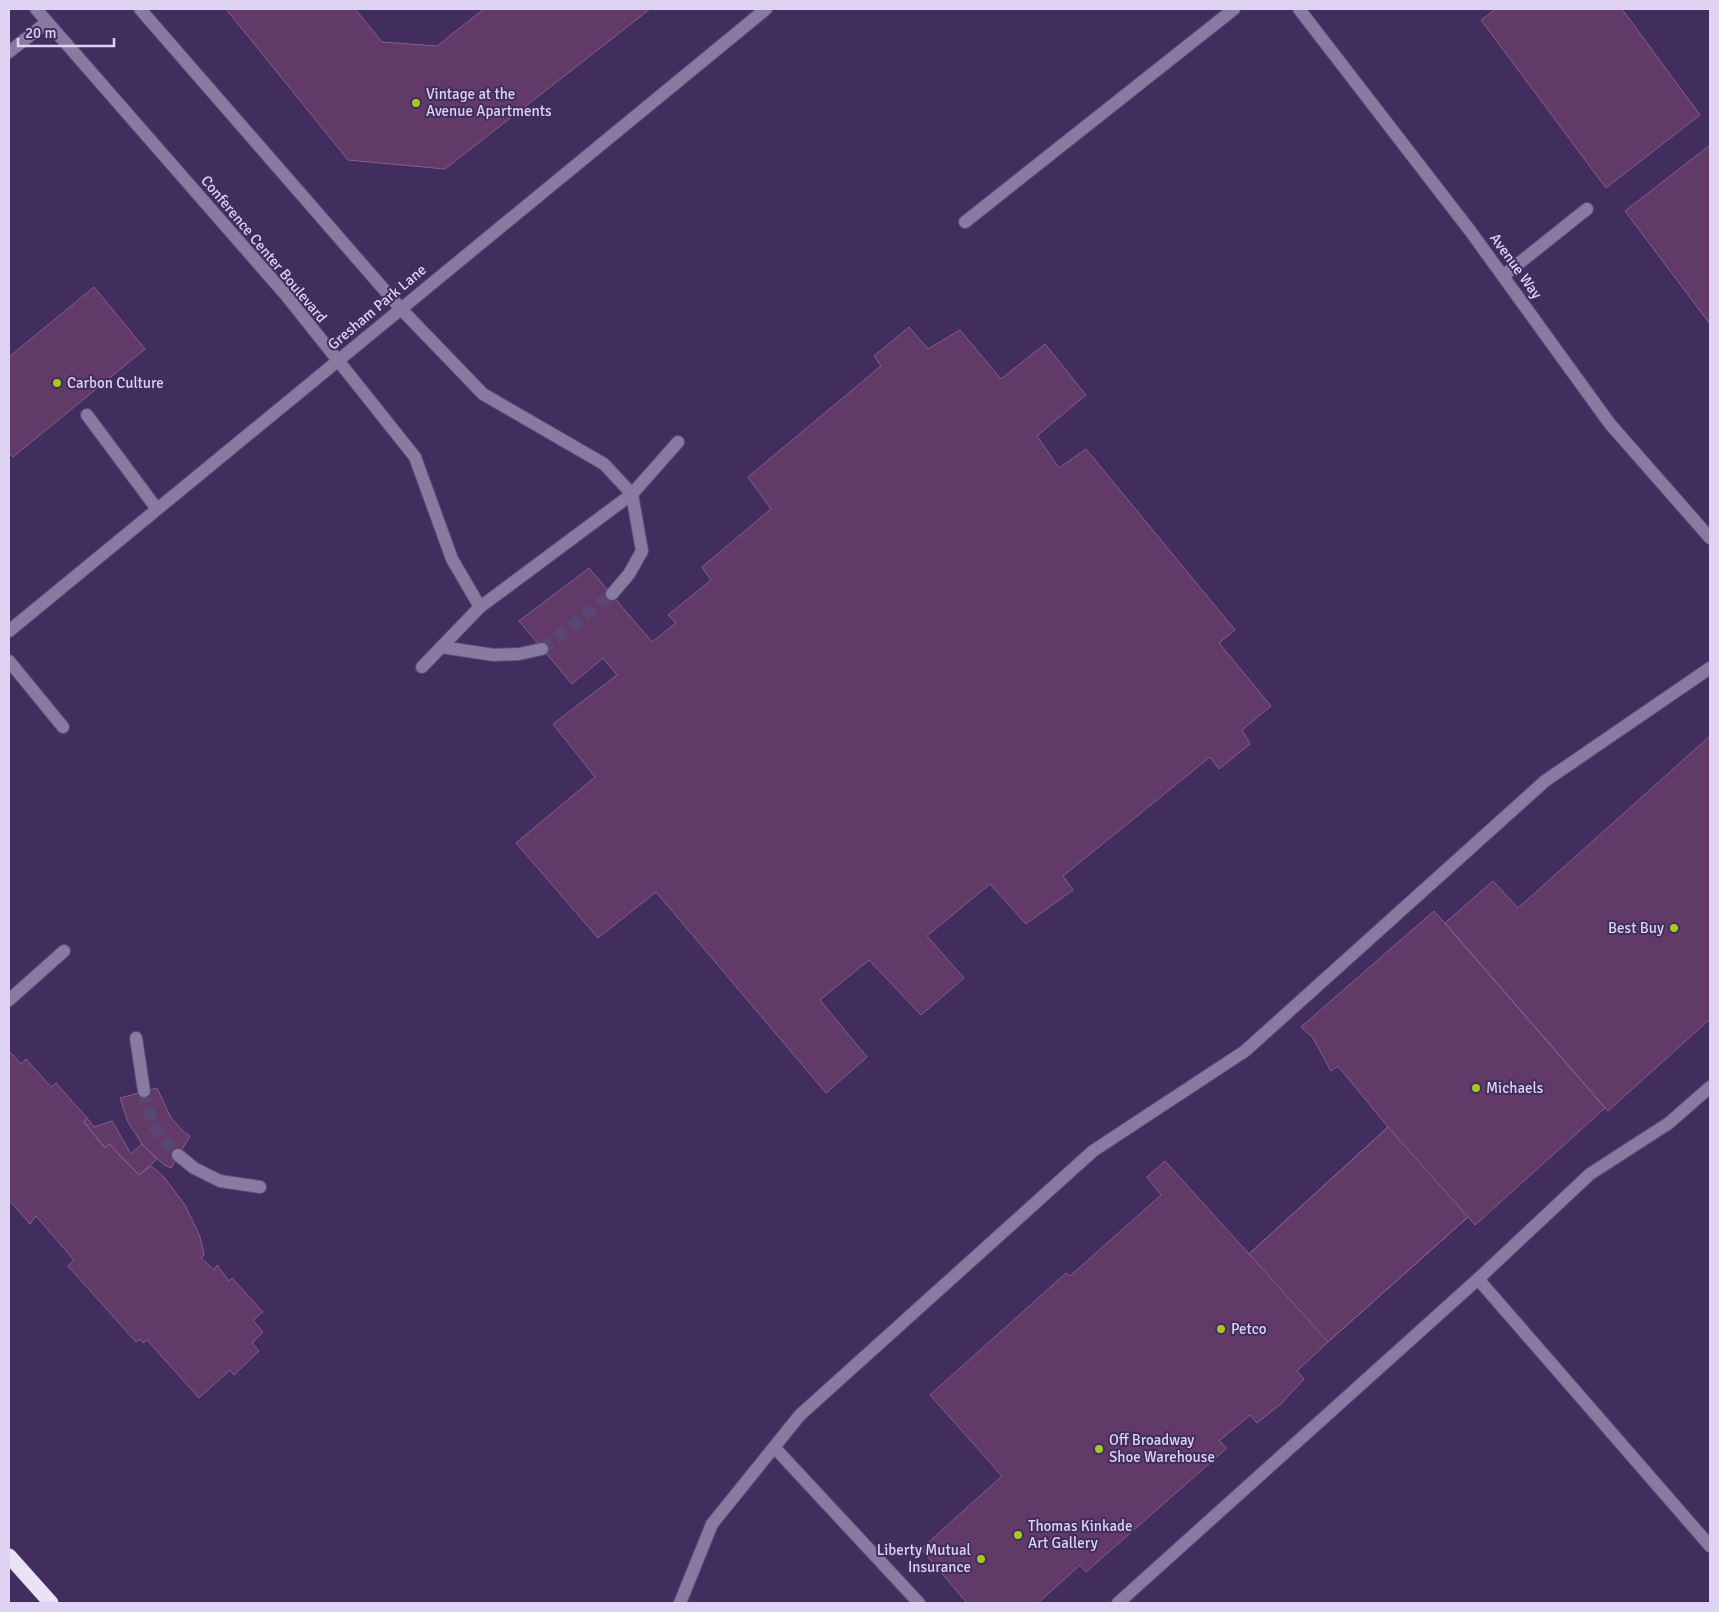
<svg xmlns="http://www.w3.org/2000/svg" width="1719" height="1612" font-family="Signika,sans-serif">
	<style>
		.building { fill: #613a68; stroke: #865e8e }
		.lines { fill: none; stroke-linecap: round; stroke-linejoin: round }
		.minor-tunnel { stroke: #594675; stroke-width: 12; stroke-dasharray: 12 6; stroke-linecap: butt }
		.minor-casing { stroke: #5e4b79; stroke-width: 14 }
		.highway-casing { stroke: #5e4b79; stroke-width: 16 }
		.minor { stroke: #887aa1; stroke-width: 12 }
		.highway { stroke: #e9e3f6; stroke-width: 15 }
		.poi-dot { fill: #a6c821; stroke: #422d5f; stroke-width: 2 }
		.labels { text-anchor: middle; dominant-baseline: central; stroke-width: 4; stroke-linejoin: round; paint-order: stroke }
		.poi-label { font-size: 15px; fill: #ded3f2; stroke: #422d5f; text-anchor: start }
		.street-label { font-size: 15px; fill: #ded3f2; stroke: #422d5f }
	</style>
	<rect width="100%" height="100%" fill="#422d5f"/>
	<path class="building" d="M226 9H355L382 42 437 46 484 9H650L445 169 348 160Z
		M1496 9H1622L1700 115 1606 188 1481 20Z
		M1710 145V324L1625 211Z
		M94 287 145 349 13 457 9 453V357Z
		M909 327 928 349 960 330 1001 379 1045 344 1086 395 1037 436 1059 468 1086 449 1235 630 1219 643 1271 706 1242 730 1250 744 1219 769 1210 757 1063 876 1073 890 1026 924 990 884 927 936 964 978 921 1015 869 960 820 1000 867 1057 826 1093 656 892 598 938 516 843 595 777 553 724 617 675 603 658 572 684 519 621 589 568 652 642 676 623 668 615 711 580 702 567 771 509 748 477 881 366 874 356Z
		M1710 736V1019L1608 1111 1445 923 1493 881 1518 908Z
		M1434 911 1605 1108 1475 1225 1468 1217 1328 1342 1297 1371 1304 1379 1282 1403 1257 1423 1250 1415 1219 1441 1227 1448 1086 1572 1080 1565 1038 1603H967L921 1549 1002 1476 930 1395 1066 1273 1070 1276 1161 1195 1147 1177 1165 1161 1249 1254 1388 1127 1338 1066 1331 1071 1313 1038 1301 1027Z
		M9 1051 21 1064 26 1059 51 1087 56 1083 87 1118 84 1122 105 1148 109 1144 139 1175 151 1166 163 1176 185 1205 193 1222 200 1237 203 1249 204 1255 201 1258 214 1270 217 1265 229 1281 232 1278 263 1312 253 1320 263 1332 252 1343 259 1351 234 1375 230 1370 199 1398 147 1340 143 1343 140 1339 136 1342 68 1266 74 1260 36 1216 30 1224 9 1200Z
		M157 1088 171 1118 184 1132 190 1136 171 1168 164 1165 142 1144 128 1122 120 1098Z
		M87 1118 94 1127 112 1121 131 1154 142 1144 157 1159 139 1175 109 1144 105 1148 84 1122Z
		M1388 1127 1468 1217 1328 1342 1249 1254Z"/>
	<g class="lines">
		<path class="minor-tunnel" d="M542 649 612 594
			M144 1091C150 1125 155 1131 178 1155"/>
		<defs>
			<path id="minor" d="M36 9 285 294 415 457 452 559 480 607
				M140 9 401 309 483 394 604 464 632 494 642 551 629 574 612 594
				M1299 9 1471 232 1610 424 1710 538
				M9 52 47 22
				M965 222 1234 9
				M1503 276 1587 209
				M87 415 157 509
				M9 631 766 9
				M441 647 494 655 519 654 542 649
				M9 661 63 727
				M422 667 480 607 632 494 678 442
				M9 1000 64 951
				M136 1038 144 1091
				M178 1155 194 1168 220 1181 260 1187
				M1478 1279 1710 1546
				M774 1447 919 1603
				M680 1603 712 1524 800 1415 1093 1151 1245 1051 1545 781 1710 668
				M1118 1603 1478 1279 1590 1174 1669 1123 1710 1087"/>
			<path id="highway" d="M9 1556 51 1603"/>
		</defs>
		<use href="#minor" class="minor-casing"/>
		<use href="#highway" class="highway-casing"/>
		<use href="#minor" class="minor"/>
		<use href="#highway" class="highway"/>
	</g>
	<g class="poi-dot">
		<circle cx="416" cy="103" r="5"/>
		<circle cx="57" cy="383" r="5"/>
		<circle cx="1674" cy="928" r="5"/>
		<circle cx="1476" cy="1088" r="5"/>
		<circle cx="1221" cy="1329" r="5"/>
		<circle cx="1099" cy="1449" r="5"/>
		<circle cx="1018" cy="1535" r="5"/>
		<circle cx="981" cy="1559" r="5"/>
	</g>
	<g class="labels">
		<g class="poi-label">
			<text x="426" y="94">Vintage at the<tspan x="426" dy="17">Avenue Apartments</tspan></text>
			<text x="67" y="383">Carbon Culture</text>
			<text x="1664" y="928" text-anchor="end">Best Buy</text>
			<text x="1486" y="1088">Michaels</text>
			<text x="1231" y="1329">Petco</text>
			<text x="1109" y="1440">Off Broadway<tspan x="1109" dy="17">Shoe Warehouse</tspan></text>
			<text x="1028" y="1526">Thomas Kinkade<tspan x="1028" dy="17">Art Gallery</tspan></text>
			<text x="971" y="1550" text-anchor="end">Liberty Mutual<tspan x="971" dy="17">Insurance</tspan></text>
		</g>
		<g class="street-label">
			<text transform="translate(264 249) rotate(50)">Conference Center Boulevard</text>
			<text transform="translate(1516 266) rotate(54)">Avenue Way</text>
			<text transform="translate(377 307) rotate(-40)">Gresham Park Lane</text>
		</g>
	</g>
	<rect width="1719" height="1612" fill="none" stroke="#ded3f2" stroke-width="20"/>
	<path d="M18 38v8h96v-8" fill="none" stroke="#ded3f2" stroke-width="2.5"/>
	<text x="25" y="38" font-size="15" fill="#ded3f2" stroke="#422d5f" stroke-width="4" paint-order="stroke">20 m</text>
</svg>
